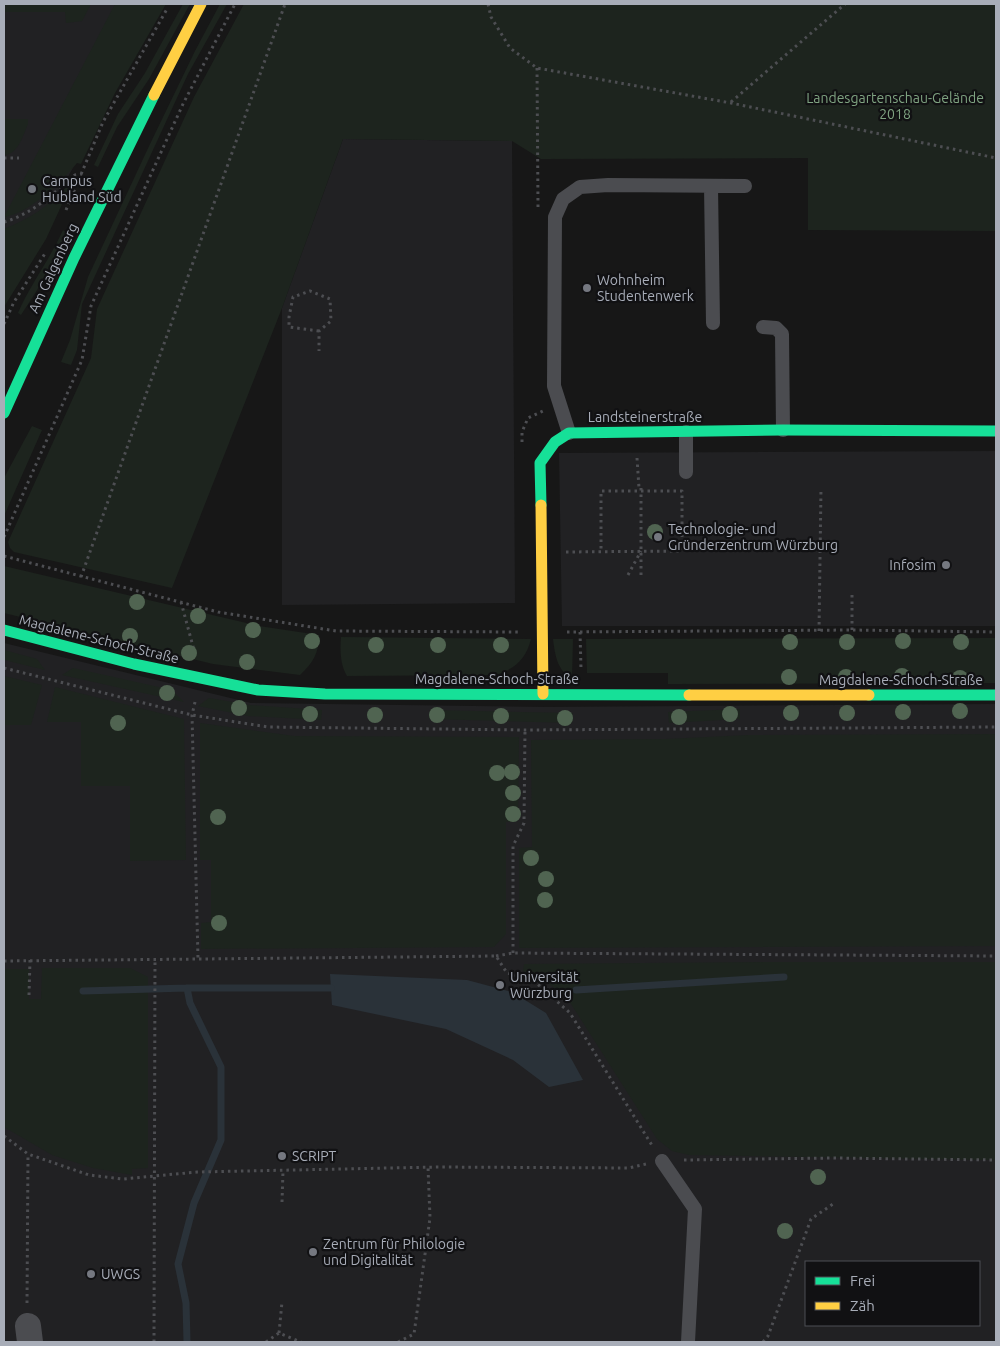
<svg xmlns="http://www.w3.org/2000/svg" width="1000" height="1346" font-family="Ubuntu,sans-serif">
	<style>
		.built { fill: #212123; fill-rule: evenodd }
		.green { fill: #1d241e }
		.water { fill: #2a3239 }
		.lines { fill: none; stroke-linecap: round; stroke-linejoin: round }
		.stream { stroke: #2a3239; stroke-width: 7 }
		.path { stroke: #4d4e52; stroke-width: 3; stroke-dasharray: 2.5 4; stroke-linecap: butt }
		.lane { stroke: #4b4c50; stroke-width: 14 }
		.street { stroke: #4b4c50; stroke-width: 26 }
		.fast { stroke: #16e098; stroke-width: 11 }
		.slow { stroke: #ffcf43; stroke-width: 11 }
		.tree { fill: #506451 }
		.poi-dot { fill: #757880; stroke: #111113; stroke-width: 2 }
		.labels { text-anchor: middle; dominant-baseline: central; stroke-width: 4.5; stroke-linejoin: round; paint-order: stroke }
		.park-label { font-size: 14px; fill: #7fa381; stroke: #111113 }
		.poi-label { font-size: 14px; fill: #a8adb8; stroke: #111113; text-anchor: start }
		.street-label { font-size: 14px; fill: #a8adb8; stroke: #111113 }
	</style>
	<rect width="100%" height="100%" fill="#171717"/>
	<path class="built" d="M4 4H163L4 293Z
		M343 139 512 141 515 603 282 605V308Z
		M996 451V626H562L559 453Z
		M4 643 251 703 547 707 996 704V1342H4ZM806 1262H979V1325H806Z"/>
	<path class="green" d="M4 4H91L82 21 66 23 65 12H4Z
		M115 4H166L115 93 81 164 77 163C61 182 29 214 4 217Z
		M183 4H190L149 79 117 127 98 167 94 165 118 114 145 73Z
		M220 4H227L188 74 82 304 77 350 71 365 61 362 70 340 88 277 150 144 195 51Z
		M244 4H996V231L808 230V158L541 159 512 141 343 139 282 308 172 588 14 552 10 548 8 542 91 358 97 309 194 97Z
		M4 119H28V124C23 135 18 155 4 155Z
		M69 184H71L70 187 46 239 4 307V229C29 219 51 205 69 184Z
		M63 230 67 233C55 262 39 288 21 315L18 313C30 285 50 259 63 230Z
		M32 426 42 430 4 516V478Z
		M4 566 259 626 319 635C319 653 313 663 300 675L213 664 4 613Z
		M341 637 531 639C526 659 515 669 496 675L347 676C340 665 340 649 341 637Z
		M996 638V683L668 684V673H587L586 639Z
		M553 639H573L572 679C557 670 555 655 553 639Z
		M4 650 37 659 45 670 4 660Z
		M73 668 172 690 184 702 62 675Z
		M4 676 42 685 31 725H4Z
		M55 687 184 719 186 860 130 861V786H81V722H47Z
		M209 698 250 705 322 710 321 720 248 716 198 706Z
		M740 709V719L669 723 668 712Z
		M430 710 573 713 572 723 429 719Z
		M200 723 294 736 519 737 518 821 506 822V934L494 947 201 949V923L211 922V860H200Z
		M996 734V946L519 948V848L532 847 531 740 666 739 748 735Z
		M774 962H996V1160L689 1155 672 1151 657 1139 566 996 542 979 523 971 524 964Z
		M42 968H130L148 977V1168L132 1169V1175L93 1168 52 1155 4 1127V969H29V999H41Z"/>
	<path class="water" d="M330 974 467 980 512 992 546 1013 583 1080 549 1087 513 1060 446 1029 332 1005Z"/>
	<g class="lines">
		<path class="stream" d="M576 990 784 977
			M83 991 187 988H331
			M187 1342 186 1303 178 1264 194 1203 221 1140V1067L190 1003 187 988"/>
		<path class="path" d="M488 4 491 17 510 48 537 68 731 103 996 158
			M537 68 538 207
			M731 102 845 4
			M4 158H19
			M66 210 103 122 167 9
			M4 222C32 214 53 194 75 175L82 174
			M4 324 14 302 46 252
			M319 331 289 327V317L293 297 310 291 330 299 331 321 319 331V351
			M522 442V432L528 418 543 411
			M637 458 639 488
			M4 537 82 360 91 306 183 104 235 4
			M566 552 682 551V491H601V551
			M4 556 218 612 336 631 518 632
			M628 575 641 551
			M641 575V487
			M81 577 285 4
			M181 602 194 650
			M852 630V594
			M819 631 821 488
			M567 632 852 630 996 632
			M580 632 581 669
			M4 668 192 715 268 727 525 730 996 727
			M195 702 192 715 198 959
			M513 953V846L524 823 525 730
			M496 956 513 953 996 956
			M4 961 496 956 507 973 533 980 570 1013 653 1147
			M29 995 30 960
			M4 1136 28 1154 89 1175 123 1179 197 1172 438 1167 629 1168 646 1164
			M684 1160 833 1158 996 1160
			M282 1202 283 1171
			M27 1303 28 1154
			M279 1333 282 1302
			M154 1342 155 959
			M266 1342 279 1333 301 1342
			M398 1342 414 1334 430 1218 428 1167
			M763 1342 768 1336 811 1219 833 1204"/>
		<path class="lane" d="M711 186 713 323
			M763 327 776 328 782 334 783 430
			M686 432V472
			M569 433 554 386 555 217 563 199 580 187 608 185 745 186
			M662 1161 695 1209 688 1342"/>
		<path class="street" d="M28 1326 30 1342"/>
		<path class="fast" d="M4 413 74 258 154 95
			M541 505 540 463 555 442 569 433 783 430 996 431
			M4 630 134 664 258 690 325 694 689 695
			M869 695H996"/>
		<path class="slow" d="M154 95 201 4
			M541 505 543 694
			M689 695H869"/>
	</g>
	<g class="tree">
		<circle cx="655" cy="532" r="8"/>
		<circle cx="137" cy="602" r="8"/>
		<circle cx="198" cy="616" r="8"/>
		<circle cx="253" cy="630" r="8"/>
		<circle cx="130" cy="636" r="8"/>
		<circle cx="312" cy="641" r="8"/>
		<circle cx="903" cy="641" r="8"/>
		<circle cx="790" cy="642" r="8"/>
		<circle cx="847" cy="642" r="8"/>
		<circle cx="961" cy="642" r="8"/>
		<circle cx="376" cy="645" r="8"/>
		<circle cx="438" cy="645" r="8"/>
		<circle cx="501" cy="645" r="8"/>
		<circle cx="189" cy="653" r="8"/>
		<circle cx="247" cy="662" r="8"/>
		<circle cx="902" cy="676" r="8"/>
		<circle cx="789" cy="677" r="8"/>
		<circle cx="846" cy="677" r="8"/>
		<circle cx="960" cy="678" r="8"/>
		<circle cx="167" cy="693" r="8"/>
		<circle cx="239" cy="708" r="8"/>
		<circle cx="960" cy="711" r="8"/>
		<circle cx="903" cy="712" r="8"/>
		<circle cx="791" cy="713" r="8"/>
		<circle cx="847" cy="713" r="8"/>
		<circle cx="310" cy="714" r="8"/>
		<circle cx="730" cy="714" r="8"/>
		<circle cx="375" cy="715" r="8"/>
		<circle cx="437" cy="715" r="8"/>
		<circle cx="501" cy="716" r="8"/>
		<circle cx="679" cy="717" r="8"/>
		<circle cx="565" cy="718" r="8"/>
		<circle cx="118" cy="723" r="8"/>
		<circle cx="512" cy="772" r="8"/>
		<circle cx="497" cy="773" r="8"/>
		<circle cx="513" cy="793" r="8"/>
		<circle cx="513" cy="814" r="8"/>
		<circle cx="218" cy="817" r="8"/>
		<circle cx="531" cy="858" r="8"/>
		<circle cx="546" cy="879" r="8"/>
		<circle cx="545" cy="900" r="8"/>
		<circle cx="219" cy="923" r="8"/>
		<circle cx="818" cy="1177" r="8"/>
		<circle cx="785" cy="1231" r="8"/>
	</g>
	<g class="poi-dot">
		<circle cx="32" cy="189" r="5"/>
		<circle cx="587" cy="288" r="5"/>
		<circle cx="658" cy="537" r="5"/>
		<circle cx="946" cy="565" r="5"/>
		<circle cx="500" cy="985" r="5"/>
		<circle cx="282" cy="1156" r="5"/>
		<circle cx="313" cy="1252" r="5"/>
		<circle cx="91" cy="1274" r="5"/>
	</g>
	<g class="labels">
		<g class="park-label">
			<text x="895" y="98">Landesgartenschau-Gelände<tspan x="895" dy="16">2018</tspan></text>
		</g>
		<g class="poi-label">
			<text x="42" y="181">Campus<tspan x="42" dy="16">Hubland Süd</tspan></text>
			<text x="597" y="280">Wohnheim<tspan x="597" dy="16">Studentenwerk</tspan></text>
			<text x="668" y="529">Technologie- und<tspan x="668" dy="16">Gründerzentrum Würzburg</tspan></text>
			<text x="936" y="565" text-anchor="end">Infosim</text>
			<text x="510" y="977">Universität<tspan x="510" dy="16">Würzburg</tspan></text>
			<text x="292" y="1156">SCRIPT</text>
			<text x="323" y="1244">Zentrum für Philologie<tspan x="323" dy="16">und Digitalität</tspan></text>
			<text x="101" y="1274">UWGS</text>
		</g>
		<g class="street-label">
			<text transform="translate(53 268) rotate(-65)">Am Galgenberg</text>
			<text x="645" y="417">Landsteinerstraße</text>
			<text transform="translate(99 639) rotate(14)">Magdalene-Schoch-Straße</text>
			<text x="497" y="679">Magdalene-Schoch-Straße</text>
			<text x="901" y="680">Magdalene-Schoch-Straße</text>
		</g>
	</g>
	<rect width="1000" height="1346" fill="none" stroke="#a8adb8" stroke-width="10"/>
	<rect x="805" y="1261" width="175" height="65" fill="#111113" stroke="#4d4f55"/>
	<rect x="815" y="1277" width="25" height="8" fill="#16e098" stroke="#4d4f55"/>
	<text x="850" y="1286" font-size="15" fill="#a8adb8">Frei</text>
	<rect x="815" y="1302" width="25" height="8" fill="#ffcf43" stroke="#4d4f55"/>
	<text x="850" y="1311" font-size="15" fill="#a8adb8">Zäh</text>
</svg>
